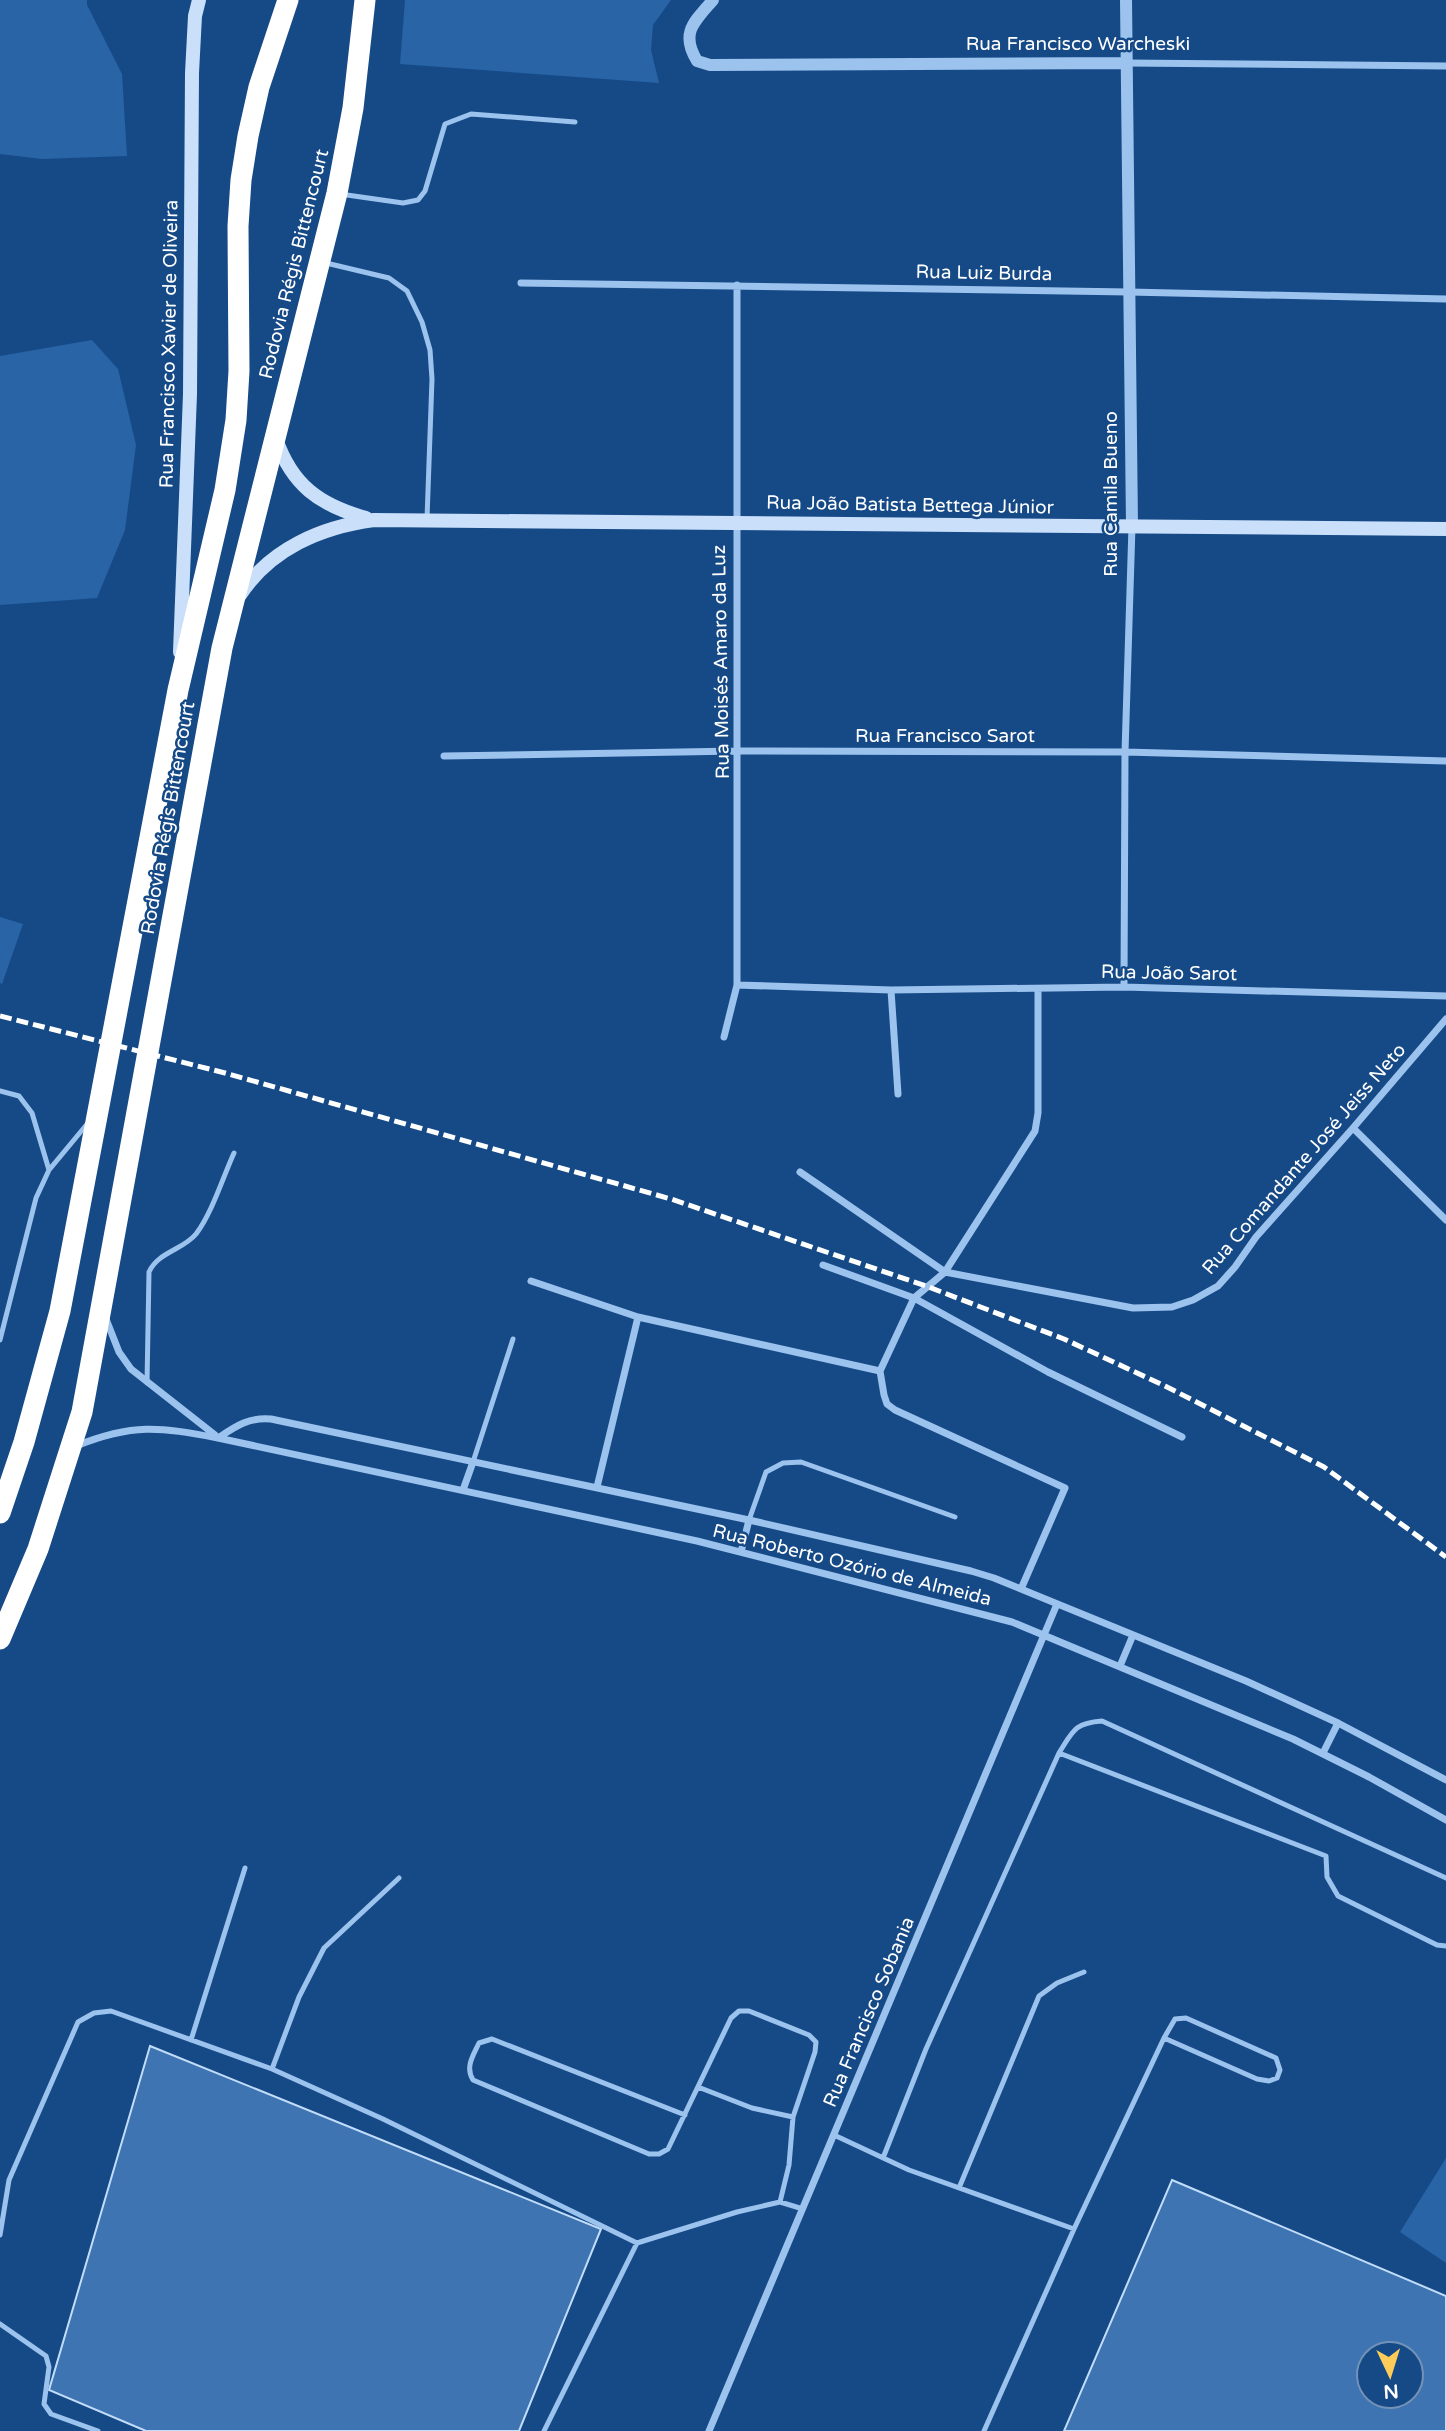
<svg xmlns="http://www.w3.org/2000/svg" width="1446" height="2431" font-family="'Varela Round',sans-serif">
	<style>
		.green { fill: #2864a6 }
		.building { fill: #3e74b1; stroke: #c2ddfa; stroke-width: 2; fill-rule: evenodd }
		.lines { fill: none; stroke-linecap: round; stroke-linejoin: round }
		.service { stroke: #9cc3ee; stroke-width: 5 }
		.minor { stroke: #9cc3ee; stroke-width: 7 }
		.tertiary { stroke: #9cc3ee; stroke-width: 12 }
		.secondary { stroke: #c9dffa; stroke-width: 14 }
		.motorway { stroke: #fff; stroke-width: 21 }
		.rail { stroke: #fff; stroke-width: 5; stroke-dasharray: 12 5; stroke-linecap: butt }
		.labels { text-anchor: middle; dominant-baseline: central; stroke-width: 5; stroke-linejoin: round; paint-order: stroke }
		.street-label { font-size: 19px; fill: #fff; stroke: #164a87 }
	</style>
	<rect width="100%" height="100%" fill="#164a87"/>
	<path class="green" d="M0 0H87V5L122 74 127 156 42 159 0 154Z
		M405 0H671L653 25 651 50 659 83 400 64Z
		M92 340 118 369 136 445 125 530 97 598 0 605V356Z
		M0 917 23 924 2 984 0 983Z
		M1446 2158V2263L1400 2232Z"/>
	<path class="building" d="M150 2046 601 2229 519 2431H146L49 2390Z
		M1172 2180 1446 2296V2431H1064ZM1369 2354H1411V2396H1369Z"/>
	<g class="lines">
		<path class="service" d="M340 194 403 203 418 200 425 191 445 124 471 114 575 122
			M326 263 389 278 407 291 422 322 430 350 432 379 427 519
			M0 1091 19 1096 32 1113 49 1170
			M0 1340 36 1198 49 1170 88 1123
			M147 1383 149 1272C158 1252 183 1250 196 1234 212 1213 223 1177 234 1153
			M473 1462 513 1339
			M749 1520 766 1472 783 1463 801 1462 955 1517
			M1059 1753 1326 1856 1327 1877 1338 1896 1437 1945 1446 1946
			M191 2040 245 1868
			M272 2069 299 1997 324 1948 399 1878
			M698 2087 752 2108 793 2117
			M685 2115 492 2039 479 2043C473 2056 465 2067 473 2080L649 2154H659L668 2149 731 2018 739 2011H749L809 2035 816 2042 815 2052 793 2117 789 2165 780 2202
			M834 2135 909 2170 1074 2229
			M883 2158 926 2049 1059 1753C1073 1731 1074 1723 1102 1721L1446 1878
			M959 2188 1039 1996 1057 1983 1084 1972
			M0 2235 9 2180 78 2022 94 2013 111 2011 272 2069 383 2119 637 2243 737 2212 780 2202 803 2209
			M0 2324 46 2356 49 2367 44 2404 51 2414 98 2431
			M544 2431 637 2243
			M984 2431 1074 2229 1164 2038 1175 2019 1186 2018 1276 2058 1280 2070 1277 2078 1269 2081 1257 2079 1164 2038"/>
		<path class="minor" d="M1126 63 1446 66
			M521 283 1129 292 1446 299
			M444 756 738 751 1125 752 1446 761
			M737 985 891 990 1124 987 1446 996
			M1124 987 1125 752 1132 526
			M891 990 898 1094
			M724 1037 737 985V285
			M1353 1128 1446 1220
			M800 1172 945 1272 1133 1308 1172 1307 1193 1300 1218 1286 1235 1267 1256 1237 1353 1128 1446 1019
			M823 1265 914 1298 1048 1372 1182 1437
			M531 1281 638 1317 880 1371
			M106 1319 119 1352 131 1369 215 1435
			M218 1438C236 1426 249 1417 271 1419L749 1520 971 1571 994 1578 1246 1681 1338 1723 1446 1780
			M76 1446C133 1423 159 1427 218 1438L697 1541 1012 1622 1293 1739 1369 1777 1446 1820
			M597 1487 638 1317
			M463 1490 473 1462
			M741 1552 749 1520
			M1021 1589 1065 1488 895 1410 887 1404 884 1395 880 1371 914 1298 945 1272 1035 1131 1038 1113V989
			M1120 1666 1133 1635
			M1323 1753 1338 1723
			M709 2431 1057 1604"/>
		<path class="tertiary" d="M713 0C694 22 680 33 697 61L710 65 1126 63
			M1126 0 1132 526"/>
		<path class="secondary" d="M276 439C292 485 319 505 366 518
			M240 595C270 549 321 527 374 520L1446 529
			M180 652 190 394 192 73 195 16 199 0"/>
		<path class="motorway" d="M0 1513 24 1442 60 1311 178 690 225 490 236 420 239 371 238 226 241 180 248 136 259 87 288 0
			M0 1639 38 1549 82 1412 222 648 337 193 353 108 365 0"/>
		<path class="rail" d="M0 1016 225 1073 671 1199 926 1286 1064 1339 1165 1386 1324 1467 1446 1557"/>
	</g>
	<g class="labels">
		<g class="street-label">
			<text x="1078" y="44">Rua Francisco Warcheski</text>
			<text transform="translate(294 264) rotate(-76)">Rodovia Régis Bittencourt</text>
			<text transform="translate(984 273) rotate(1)">Rua Luiz Burda</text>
			<text transform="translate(169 344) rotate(-89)">Rua Francisco Xavier de Oliveira</text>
			<text transform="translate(1111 494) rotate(-90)">Rua Camila Bueno</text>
			<text transform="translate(910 505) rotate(1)">Rua João Batista Bettega Júnior</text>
			<text transform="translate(721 662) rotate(-91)">Rua Moisés Amaro da Luz</text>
			<text x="945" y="736">Rua Francisco Sarot</text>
			<text transform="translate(168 818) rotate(-80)">Rodovia Régis Bittencourt</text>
			<text transform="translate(1169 973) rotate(1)">Rua João Sarot</text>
			<text transform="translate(1304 1159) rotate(-49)">Rua Comandante José Jeiss Neto</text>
			<text transform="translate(852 1565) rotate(14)">Rua Roberto Ozório de Almeida</text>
			<text transform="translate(869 2012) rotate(-67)">Rua Francisco Sobania</text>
		</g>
	</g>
	<g transform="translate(1390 2375) rotate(176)"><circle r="33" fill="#164a87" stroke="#7392b7" stroke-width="2"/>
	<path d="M0-5L12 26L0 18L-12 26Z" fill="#ffcb59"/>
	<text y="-10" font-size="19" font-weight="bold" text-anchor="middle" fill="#ffffff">N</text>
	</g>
</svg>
